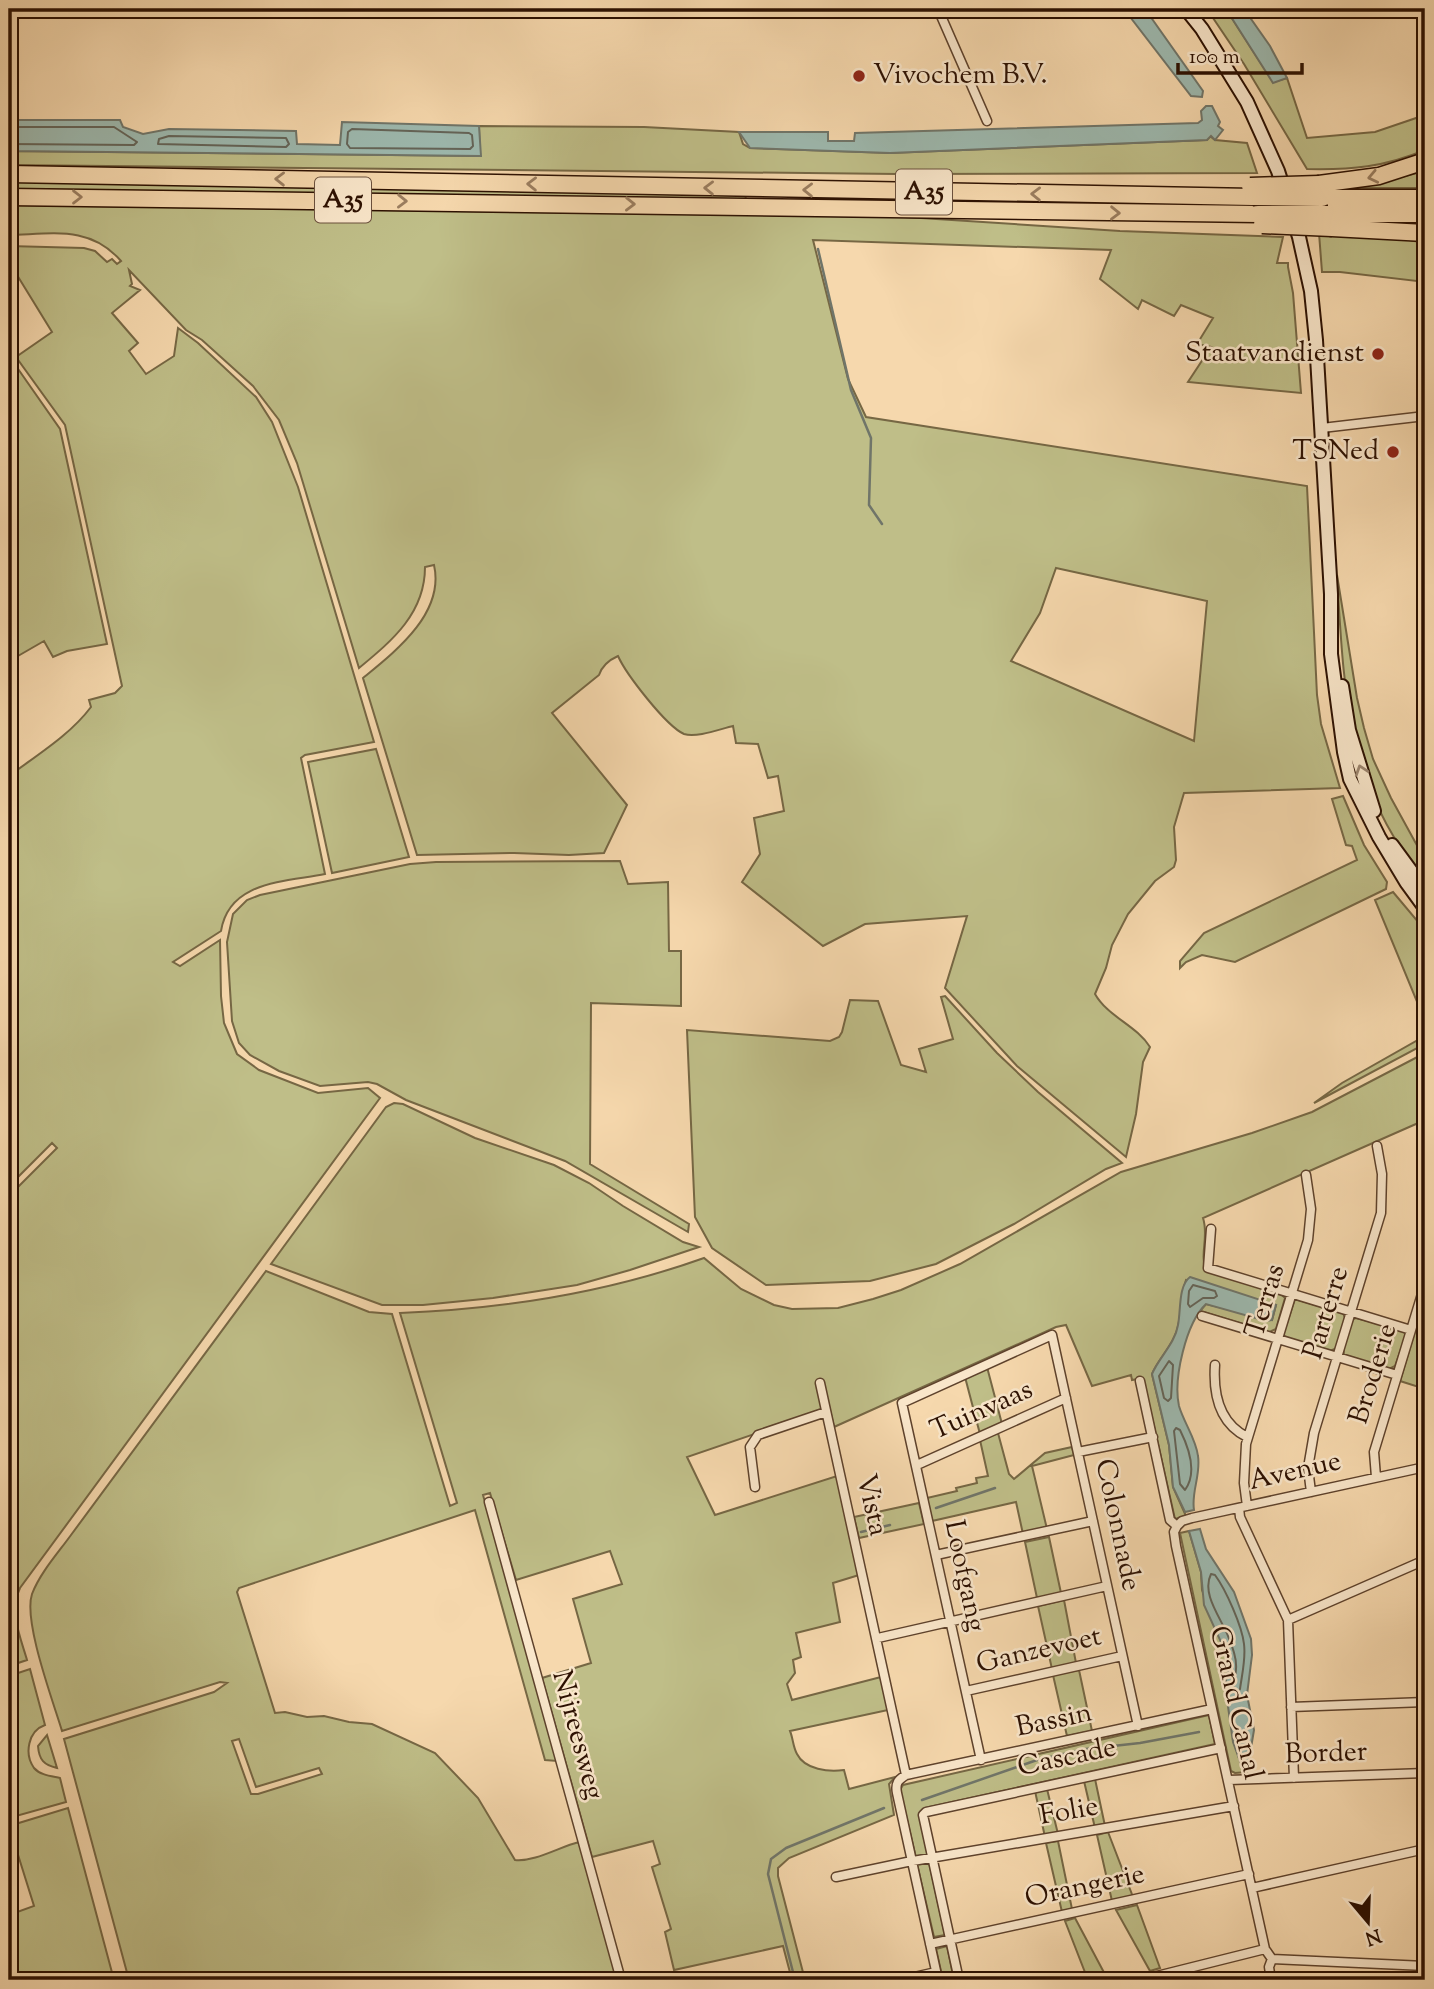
<svg xmlns="http://www.w3.org/2000/svg" width="1434" height="1989" font-family="'Sorts Mill Goudy',serif">
	<style>
		.green { fill: #bfbe88; stroke: #766744; stroke-width: 2; fill-rule: evenodd }
		.water { fill: #9db9af; stroke: #707569; stroke-width: 2 }
		.lines { fill: none; stroke-linecap: round; stroke-linejoin: round }
		.shore { stroke: #646458; stroke-width: 2 }
		.stream { stroke: #707569; stroke-width: 2.5 }
		.street-casing { stroke: #5e422c; stroke-width: 11 }
		.secondary-casing { stroke: #2c1001; stroke-width: 16 }
		.highway-casing { stroke: #2c1001; stroke-width: 19 }
		.street { stroke: #f9e6ca; stroke-width: 8 }
		.secondary { stroke: #f9e6ca; stroke-width: 12 }
		.highway { stroke: #f6d8ad; stroke-width: 16 }
		.highway-bridge-casing { stroke: #2c1001; stroke-width: 19; stroke-linecap: butt }
		.highway-bridge { stroke: #f6d8ad; stroke-width: 16 }
		.oneway { stroke: #9b7e60 }
		.oneway2 { stroke: #9d8670 }
		.poi-dot { fill: #8f2418; stroke: #f9e6ca; stroke-width: 2.5 }
		.labels { text-anchor: middle; dominant-baseline: central; stroke-width: 5; stroke-linejoin: round; paint-order: stroke }
		.shield { fill: #f9e6ca; stroke: #6a503d; stroke-width: 2 }
		.shield-label { font-size: 26px; font-weight: bold; fill: #2c1001 }
		.poi-label { font-size: 28px; fill: #2c1001; stroke: #f9e6ca; text-anchor: end }
		.street-label { font-size: 28px; fill: #2c1001; stroke: #f9e6ca }
	</style>
	<rect width="100%" height="100%" fill="#f6d8ad"/>
	<filter id="stains"><feTurbulence type="fractalNoise" baseFrequency=".00286" numOctaves="4"/><feColorMatrix values="0 0 0 0 .2 0 0 0 0 .09 0 0 0 0 .02 0 0 0 .5 -.17"/></filter>
	<radialGradient id="worn" r=".72"><stop offset=".6" stop-color="#630" stop-opacity="0"/><stop offset="1" stop-color="#630" stop-opacity=".3"/></radialGradient>
	<path class="green" d="M1207 9H1226L1273 82 1287 78 1307 138 1375 132 1425 115V150C1385 167 1351 170 1307 169L1244 64Z
		M479 126 644 127 739 132 743 144 750 148 890 153 1207 140 1210 136 1215 140 1247 143 1257 173 898 174 9 165V151L480 156Z
		M1425 171V188H1356Z
		M9 180 745 189 746 202 9 192Z
		M9 205 905 217 1120 231 1283 237 1277 263H1288V267L1293 293 1301 393 1188 382 1211 347 1197 344 1213 318 1181 305 1174 316 1142 300 1138 309 1100 279 1111 250 813 240 848 379 866 417 1307 486 1317 695 1321 724 1340 788 1184 793 1174 827 1176 860 1174 867 1155 881 1128 914 1112 945 1106 968 1095 994C1108 1017 1136 1025 1150 1047L1143 1062 1136 1114 1126 1157 1017 1066 945 988 967 916 865 924 823 946 742 882 760 854 754 818 784 811 778 776 768 778 758 744 736 743 733 726C720 729 697 738 684 734 666 726 626 674 618 656 609 660 602 666 599 675L552 713 627 805 604 853 569 855 514 853 417 855 363 678C396 651 445 613 434 565L425 567C425 613 393 640 359 668L297 463 279 420 253 386 202 340 186 330 129 270 132 284 130 286 140 290 112 313 138 343 129 351 146 374 174 356 178 328 198 343 256 397 272 422 298 487 374 742 305 755 301 758 325 874C284 882 229 881 221 931L173 962 180 966 220 940 221 996 224 1023 237 1054 259 1070 318 1093 368 1088 380 1098 20 1588C9 1612 20 1636 27 1660L9 1666V1196L57 1148 52 1143 9 1186V776C37 755 70 735 91 707L89 700 115 693 122 686 65 425 16 357 52 332 9 262V246L84 248 95 251 107 262 112 259 117 264 121 261C90 225 52 234 9 235ZM1056 568 1207 601 1194 741 1011 661 1040 613Z
		M1319 233 1409 240 1425 243V282L1340 272H1322Z
		M9 356 60 429 107 644 67 651 53 657 44 641 11 660 9 657Z
		M1337 575 1357 698 1364 728 1373 759 1391 798 1425 860V881C1346 786 1344 692 1337 575Z
		M376 749 409 857 332 873 308 762Z
		M1343 796 1364 845 1387 882 1386 889 1235 962 1202 955 1186 962 1180 968V961L1204 933 1357 860 1352 846 1346 845 1332 799Z
		M620 861 628 884 668 882 669 951H681V1006L591 1003 590 1164 689 1224 688 1232 565 1161 406 1100 377 1084 368 1082 320 1086 279 1071 250 1055 239 1043 232 1021 227 942 233 914 247 900 260 895 410 864 436 862Z
		M1393 892 1425 930V1021L1375 900Z
		M945 996 997 1053 1038 1092 1122 1163 1106 1169 1014 1224 936 1264 870 1281 766 1285 712 1248 695 1217 687 1030 830 1041 839 1037 842 1032 850 1000 878 1001 901 1065 926 1072 919 1049 953 1039 941 997Z
		M1425 1036V1044L1314 1103 1342 1083Z
		M1425 1053V1120L1203 1218C1209 1236 1200 1253 1205 1269L1280 1293 1285 1298 1276 1329 1269 1332 1200 1311 1206 1304 1272 1320 1276 1305 1186 1280C1180 1296 1182 1314 1177 1330 1172 1347 1158 1359 1152 1374L1169 1445 1173 1487 1186 1516 1175 1519 1143 1378 1132 1380 1131 1375 1092 1386 1066 1325 1056 1327 834 1427 823 1381 822 1411 687 1457 715 1515 837 1476 859 1575 833 1583 840 1622 796 1633 801 1657 793 1660 795 1673 787 1684 792 1700 881 1677 888 1710 790 1731C793 1738 793 1747 797 1754 805 1770 829 1772 844 1770L849 1789 895 1777 889 1784 894 1815 789 1858 778 1868V1876L805 1980H792L783 1946 674 1970 665 1932 671 1929 652 1867 660 1864 653 1841 592 1857 542 1678 591 1663 573 1599 622 1584 610 1551 516 1580 490 1493 483 1495 557 1761 545 1760 475 1510 239 1588 237 1592 275 1713 285 1712 307 1717 324 1716 349 1722 372 1724 435 1753 478 1798 515 1860C535 1862 559 1847 579 1842L617 1980H129L64 1739 214 1692 227 1683 220 1682 62 1731C53 1701 23 1621 32 1594 40 1573 58 1553 71 1535L266 1271 369 1312 392 1314 450 1506 457 1503 400 1313C504 1309 606 1293 704 1258L741 1289 774 1305 792 1309 838 1308 873 1299 901 1290 960 1264 1121 1172 1252 1133 1312 1112ZM239 1739 256 1787 319 1768 322 1774 258 1794H251L232 1741Z
		M394 1103 403 1104 475 1138 554 1165 589 1183 623 1206 683 1242 699 1247 630 1270 577 1285 493 1298 423 1305H382L271 1264 386 1107Z
		M1295 1299 1343 1313 1345 1318 1337 1348 1330 1351 1287 1338 1283 1335Z
		M1356 1318 1403 1330 1406 1335 1395 1366 1389 1369 1344 1355C1342 1344 1349 1330 1353 1319Z
		M1415 1331 1425 1334V1389L1400 1381Z
		M987 1367 1002 1424 980 1434 965 1377Z
		M998 1433 1009 1474 1014 1479 1045 1453 1072 1447 1074 1455 1032 1466 1047 1529 1023 1534 1016 1502 932 1521 927 1498 957 1491 956 1488 977 1483 976 1478 988 1476 980 1440Z
		M919 1503 924 1524 859 1538 854 1517Z
		M1189 1531 1201 1572 1202 1590 1227 1655 1229 1667 1225 1685 1241 1764 1247 1766V1772L1235 1773 1231 1771 1180 1533Z
		M1049 1537 1061 1593 1037 1598 1025 1542Z
		M1064 1600 1076 1663 1052 1669 1038 1606Z
		M30 1669 45 1725C28 1731 24 1754 34 1768 40 1775 51 1776 60 1778L66 1802 9 1818V1676Z
		M1079 1670 1092 1731 1067 1736 1053 1675Z
		M1209 1715 1215 1744 925 1808 920 1815 929 1856 916 1858 900 1790 903 1785Z
		M47 1735 57 1768C44 1765 39 1760 38 1746Z
		M1095 1779 1105 1826 1095 1828 1084 1781Z
		M1047 1789 1058 1834 1045 1837 1035 1791Z
		M68 1808 114 1980H9V1915L34 1906 9 1826Z
		M1108 1832 1133 1897 1112 1901 1097 1835Z
		M1058 1841 1072 1909 1062 1912 1046 1843Z
		M929 1862 945 1935 934 1937 917 1864Z
		M1137 1905 1160 1968 1150 1971 1116 1910Z
		M1075 1918 1108 1980H1088L1065 1921Z
		M947 1946 954 1980H943L936 1949Z"/>
	<path class="water" d="M1124 9H1145L1203 91 1202 97 1191 96Z
		M1226 9H1244L1270 46 1287 78 1273 83Z
		M1206 106H1212L1220 122 1218 126 1223 130 1215 140 1211 136 1207 140 890 153 750 148 739 132H828V141H854L855 133 1198 123 1202 120 1201 111Z
		M9 120H120L123 127 143 134 169 129 296 131 297 144 340 145 342 122 479 126 481 156 9 151Z
		M1190 1277 1276 1305 1272 1320 1266 1321 1206 1304C1186 1323 1173 1379 1179 1406 1184 1423 1196 1439 1198 1456 1201 1475 1191 1492 1194 1510L1185 1512 1173 1487 1169 1445 1152 1374C1159 1357 1175 1344 1178 1325 1181 1311 1178 1286 1190 1277Z
		M1200 1529 1206 1549 1234 1592 1251 1639 1252 1655 1247 1695 1254 1730 1248 1766 1241 1764 1233 1742 1225 1685 1229 1667 1227 1655 1204 1605 1201 1572 1189 1531Z"/>
	<g class="lines">
		<path class="shore" d="M9 127H114L137 142 134 145 9 144
			M352 129 469 133 472 135 473 146 470 149 350 148 347 144 348 132Z
			M169 136 286 138 289 144 286 147 158 144 159 139Z
			M1193 1285 1215 1291 1217 1296 1214 1298H1203L1190 1307 1188 1304 1189 1291Z
			M1169 1361 1173 1365 1171 1398 1168 1401 1164 1398 1159 1376Z
			M1176 1428 1180 1430C1189 1448 1198 1472 1185 1490L1180 1484 1174 1431Z
			M1211 1574 1215 1575C1226 1590 1242 1626 1244 1644 1246 1659 1242 1674 1240 1689L1238 1692 1234 1691C1232 1682 1236 1677 1236 1669 1237 1658 1232 1646 1228 1636 1221 1618 1201 1594 1211 1574Z"/>
		<path class="stream" d="M818 249 851 390 871 438 869 505 882 524
			M936 1508 995 1488
			M861 1532 890 1525
			M922 1800 1037 1760 1086 1749 1140 1743 1199 1732
			M795 1980 768 1874 771 1859 786 1848 884 1808"/>
		<defs>
			<path id="street" d="M938 9 987 121
				M1322 428 1425 416
				M1211 1229 1208 1268 1411 1330
				M1202 1316 1397 1375
				M1215 1365C1213 1395 1219 1423 1247 1437
				M1140 1381 1170 1520 1177 1526
				M820 1383 906 1775
				M1078 1452 1153 1437
				M917 1465 1066 1398
				M1376 1477 1374 1452 1425 1284
				M755 1487 750 1447 758 1435 826 1412
				M1311 1492 1308 1468 1314 1433 1381 1213 1382 1174 1377 1146
				M489 1502 621 1980
				M1247 1506 1244 1483 1246 1444 1308 1240 1311 1209 1306 1175
				M1239 1508 1240 1517 1288 1620 1294 1778
				M1177 1526 1174 1532 1176 1546 1265 1949 1272 1959 1269 1967 1271 1980
				M1177 1526 1182 1521 1192 1518 1425 1467
				M936 1555 1093 1521
				M1288 1620 1425 1560
				M878 1638 1107 1586
				M966 1691 1122 1656
				M1291 1707 1425 1702
				M981 1760 902 1403 1052 1335 1138 1726
				M1229 1780 1425 1773
				M836 1877 907 1862 1234 1806
				M1252 1888 1425 1849
				M930 1944 1249 1874
				M1272 1959 1425 1966
				M901 1980 936 1972
				M938 1980 897 1793C895 1783 898 1780 906 1775L1212 1709
				M959 1980 923 1815 926 1812 1221 1748
				M1141 1980 1265 1949"/>
			<path id="secondary" d="M1186 9 1202 29 1247 102 1278 171 1299 237 1311 291 1316 340 1331 594V654L1344 752 1350 779 1379 837 1406 882 1425 908
				M1342 686 1349 730 1374 811
				M1392 845 1425 890"/>
			<path id="highway" d="M9 174 1253 197
				M1319 184 1379 176 1425 161
				M9 197 1258 214
				M1322 198H1425
				M1328 214H1425
				M1332 228 1425 233"/>
		</defs>
		<use href="#street" class="street-casing"/>
		<use href="#secondary" class="secondary-casing"/>
		<use href="#highway" class="highway-casing"/>
		<use href="#street" class="street"/>
		<use href="#secondary" class="secondary"/>
		<use href="#highway" class="highway"/>
		<defs>
			<path id="highway-bridge" d="M1250 186 1319 184
				M1253 197 1322 198
				M1258 214H1328
				M1262 225 1332 228"/>
		</defs>
		<use href="#highway-bridge" class="highway-bridge-casing"/>
		<use href="#highway-bridge" class="highway-bridge"/>
	</g>
	<defs><path id="oneway-chevron" d="M-2-3.5L2.5 0L-2 3.5" fill="none" stroke-width="1.6" stroke-linecap="round" stroke-linejoin="round" transform="scale(1.75)"/></defs>
	<g class="oneway">
		<use href="#oneway-chevron" transform="translate(1373 177) rotate(168)"/>
		<use href="#oneway-chevron" transform="translate(280 179) rotate(-179)"/>
		<use href="#oneway-chevron" transform="translate(532 184) rotate(-179)"/>
		<use href="#oneway-chevron" transform="translate(709 188) rotate(-179)"/>
		<use href="#oneway-chevron" transform="translate(808 190) rotate(-179)"/>
		<use href="#oneway-chevron" transform="translate(1036 194) rotate(-179)"/>
		<use href="#oneway-chevron" transform="translate(77 197)"/>
		<use href="#oneway-chevron" transform="translate(402 201) rotate(1)"/>
		<use href="#oneway-chevron" transform="translate(630 204) rotate(1)"/>
		<use href="#oneway-chevron" transform="translate(1115 213) rotate(1)"/>
	</g>
	<use class="oneway2" href="#oneway-chevron" transform="translate(1361 770) rotate(-108)"/>
	<g class="poi-dot">
		<circle cx="859" cy="76" r="7"/>
		<circle cx="1378" cy="354" r="7"/>
		<circle cx="1393" cy="452" r="7"/>
	</g>
	<g class="labels">
		<g class="shield">
			<rect x="896" y="169.5" width="56" height="45" rx="5"/>
			<rect x="315" y="177.5" width="56" height="45" rx="5"/>
		</g>
		<g class="shield-label">
			<text x="924" y="192">A35</text>
			<text x="343" y="200">A35</text>
		</g>
		<g class="poi-label">
			<text x="873" y="76" text-anchor="start">Vivochem B.V.</text>
			<text x="1364" y="354">Staatvandienst</text>
			<text x="1379" y="452">TSNed</text>
		</g>
		<g class="street-label">
			<text transform="translate(1266 1301) rotate(-73)">Terras</text>
			<text transform="translate(1327 1313) rotate(-73)">Parterre</text>
			<text transform="translate(1374 1374) rotate(-73)">Broderie</text>
			<text transform="translate(982 1411) rotate(-24)">Tuinvaas</text>
			<text transform="translate(1295 1472) rotate(-13)">Avenue</text>
			<text transform="translate(871 1505) rotate(77)">Vista</text>
			<text transform="translate(1117 1525) rotate(78)">Colonnade</text>
			<text transform="translate(964 1576) rotate(78)">Loofgang</text>
			<text transform="translate(1039 1651) rotate(-13)">Ganzevoet</text>
			<text transform="translate(1235 1703) rotate(77)">Grand Canal</text>
			<text transform="translate(1054 1721) rotate(-12)">Bassin</text>
			<text transform="translate(577 1735) rotate(75)">Nijreesweg</text>
			<text transform="translate(1326 1754) rotate(-2)">Border</text>
			<text transform="translate(1067 1758) rotate(-12)">Cascade</text>
			<text transform="translate(1069 1812) rotate(-10)">Folie</text>
			<text transform="translate(1085 1887) rotate(-12)">Orangerie</text>
		</g>
	</g>
	<rect width="1434" height="1989" fill="none" stroke="#f6d8ad" stroke-width="35"/>
	<rect x="10" y="10" width="1413" height="1968" fill="none" stroke="#2c1001" stroke-width="3.5"/>
	<rect x="18" y="18" width="1399" height="1954" fill="none" stroke="#2c1001" stroke-width="2"/>
	<g transform="translate(1368 1922) rotate(161)" stroke="#f9e6ca" stroke-width="5" paint-order="stroke">
	<path d="M0-5L12 26L0 18L-12 26Z" fill="#2c1001"/>
	<text y="-10" font-size="19" font-weight="bold" text-anchor="middle" fill="#2c1001">N</text>
	</g>
	<path d="M1178 63v10h124v-10" fill="none" stroke="#2c1001" stroke-width="3.5"/>
	<text x="1189" y="63" font-size="21" fill="#2c1001" stroke="#f9e6ca" stroke-width="5" paint-order="stroke">100 m</text>
	<rect width="100%" height="100%" filter="url(#stains)"/>
	<rect width="100%" height="100%" fill="url(#worn)"/>
</svg>
